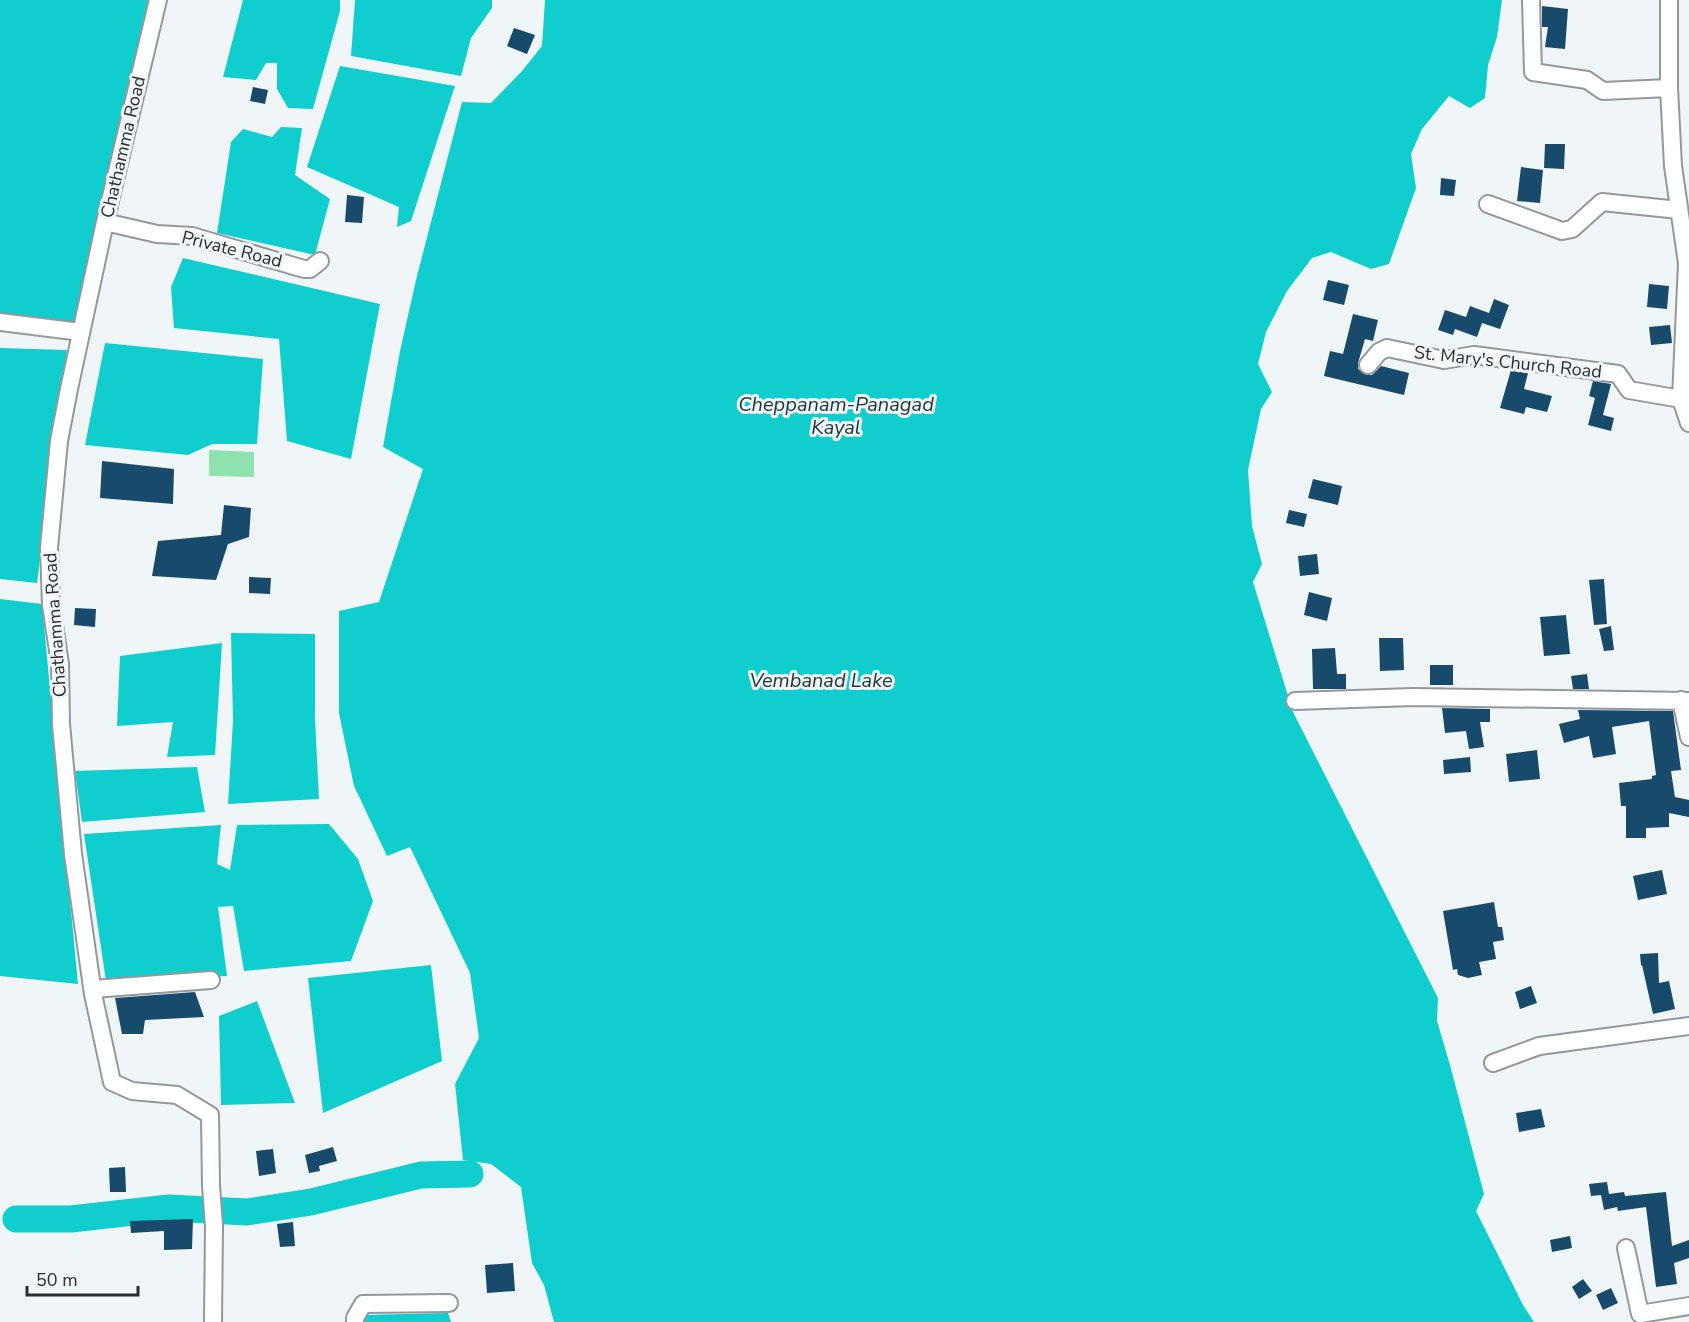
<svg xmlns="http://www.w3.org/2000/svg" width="1689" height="1322" font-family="'Nunito Sans',sans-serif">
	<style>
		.green { fill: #8ee2ae }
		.water { fill: #10cdce }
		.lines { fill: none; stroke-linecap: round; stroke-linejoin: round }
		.river { stroke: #10cdce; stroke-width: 27 }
		.building { fill: #184a6c }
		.minor-casing { stroke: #94989c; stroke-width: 20 }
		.minor { stroke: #fff; stroke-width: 16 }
		.labels { text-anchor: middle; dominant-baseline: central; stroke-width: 6; stroke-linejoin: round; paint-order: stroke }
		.street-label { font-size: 18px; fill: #2c2e2f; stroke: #f0f5f8 }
		.water-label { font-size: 20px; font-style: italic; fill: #1d3737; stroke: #f0f5f8 }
	</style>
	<rect width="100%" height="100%" fill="#f0f5f8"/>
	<path class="green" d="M209 450 254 452V477L209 476Z"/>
	<path class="water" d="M0 0H148L75 323 0 315Z
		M243 0H340V11L313 109 288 108 277 89V63H266L256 80 223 77Z
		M355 0H492V8L471 38 461 76 351 56Z
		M545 0H1502L1497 37 1488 65 1485 98 1470 108 1449 96 1422 129 1411 154 1416 188 1389 264 1371 269 1331 252 1312 258 1287 291 1266 332 1258 364 1272 392 1261 409 1248 470 1252 526 1262 564 1253 582 1293 712 1438 998 1437 1021 1450 1065 1484 1194 1476 1211 1523 1305 1534 1322H554L544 1285 532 1263 521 1187 491 1164 463 1160 455 1084 479 1038 470 973 410 847 387 856 354 786 339 713V611L379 602 423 469 383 447 400 351 416 280 462 102 491 103 522 71 542 46Z
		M340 66 455 86 411 221 397 227 399 207 307 167Z
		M281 127 302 128 295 175 330 199 315 255 217 233 231 142 243 129 272 137Z
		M183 258 380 304 351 459 287 441 279 339 174 328 171 287Z
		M105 343 263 359 257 444H212L188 455 85 445Z
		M0 348 67 350 37 583 0 579Z
		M0 599 42 604 78 984 0 976Z
		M231 633 315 634V718L319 799 228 804 233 721Z
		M222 643 215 755 167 757 173 722 117 726 120 656Z
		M197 767 205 812 82 822 75 771Z
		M329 824 358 859 373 901 351 961 244 971 233 906 218 907 227 976 106 981 84 834 221 825 217 864 230 870 237 825Z
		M431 965 442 1061 323 1113 308 978Z
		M257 1001 295 1103 221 1105 219 1016Z
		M448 1313 451 1322H363V1315Z"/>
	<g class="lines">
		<path class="river" d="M16 1219H71L169 1208 247 1212 311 1202 421 1175 470 1174"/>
	</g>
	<path class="building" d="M1542 6 1568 9 1565 49 1545 47 1548 27H1542Z
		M514 28 535 35 527 54 507 46Z
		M253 87 268 90 265 104 250 101Z
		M1545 144H1565L1564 169 1544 168Z
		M1521 167 1543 170 1540 203 1517 201Z
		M1441 178 1456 180 1454 196 1440 195Z
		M347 195 364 197 362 223 345 222Z
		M1328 280 1349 285 1344 305 1323 300Z
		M1649 284 1669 286 1667 309 1647 307Z
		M1494 299 1509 305 1500 329 1482 323 1477 337 1455 329 1453 335 1438 330 1445 310 1466 317 1470 306 1489 313Z
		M1353 314 1378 320 1373 341 1365 339 1358 363V369L1367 375H1372L1381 366 1409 373 1404 395 1324 376 1330 351 1343 354Z
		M1670 325 1672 343 1651 345 1649 327Z
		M1511 370 1528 373 1524 389 1552 396 1547 412 1526 407 1524 414 1500 408Z
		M1593 381 1611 384 1603 415 1614 418 1611 431 1588 425 1595 398 1589 396Z
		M102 461 174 469 173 504 100 498Z
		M1313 479 1342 486 1338 505 1308 498Z
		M224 505 251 508 249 537 228 544 216 580 152 576 158 541 221 535Z
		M1289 510 1307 514 1304 527 1286 523Z
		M1317 554 1319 574 1300 576 1298 556Z
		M249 577 271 578 270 594 249 593Z
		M1604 579 1607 624 1594 625 1589 580Z
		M1309 592 1332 598 1327 621 1304 615Z
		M75 608 96 609 95 627 74 625Z
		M1566 615 1570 654 1544 656 1540 617Z
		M1611 626 1614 650 1604 651 1599 629Z
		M1379 638H1403L1404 670 1380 671Z
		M1335 648 1337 674H1346V689H1313L1312 649Z
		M1430 665H1453V685H1430Z
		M1587 674 1589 689H1573L1571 676Z
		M1442 708 1490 709V722H1480L1484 747 1469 749 1466 731 1445 733Z
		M1578 710 1673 711 1681 770 1671 771 1675 797 1689 800V817L1669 813V827L1646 828V838H1626V806H1621L1619 783 1652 779V776L1656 775 1649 721 1612 727 1616 754 1593 758 1589 736 1564 743 1559 724 1580 719Z
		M1537 750 1540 779 1509 782 1506 754Z
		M1470 757 1471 772 1444 774 1443 760Z
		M1662 870 1667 894 1638 900 1633 876Z
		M1494 902 1498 927H1502L1504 940 1493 942 1496 959 1479 962 1482 975 1468 978 1458 975 1457 969 1453 970 1443 911Z
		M1658 953 1659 983 1669 981 1675 1009 1653 1014 1642 965H1641L1640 954Z
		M1531 986 1537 1003 1520 1009 1515 992Z
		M195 992 204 1017 145 1020 143 1034H122L115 998Z
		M1541 1109 1545 1127 1519 1132 1516 1113Z
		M333 1147 337 1161 319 1166 320 1171 309 1173 305 1155Z
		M273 1149 276 1173 259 1176 256 1151Z
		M125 1167 126 1192H110L109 1168Z
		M1607 1182 1609 1194 1624 1192 1625 1196 1666 1192 1672 1246 1689 1240V1258L1674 1263 1677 1284 1656 1287 1646 1207 1618 1211 1617 1207 1604 1210 1601 1195 1591 1196 1589 1184Z
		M193 1219 192 1249 164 1250V1231L131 1233 130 1221Z
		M293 1222 295 1246 280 1247 277 1224Z
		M1570 1236 1572 1248 1552 1252 1550 1240Z
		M513 1263 515 1291 487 1293 485 1265Z
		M1583 1279 1592 1291 1579 1299 1572 1287Z
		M1611 1288 1618 1303 1603 1310 1596 1295Z"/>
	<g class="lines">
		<defs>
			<path id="minor" d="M158 0 105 222 69 389 59 441 49 548 51 605 60 664 61 724 73 854 93 994 112 1082 132 1091 177 1095 210 1115 211 1186 214 1226 213 1322
				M1531 0 1533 72 1587 80 1603 91 1669 88
				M1669 0V88L1673 166 1687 263 1681 399 1689 423
				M1488 204 1562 231 1572 229 1602 202 1679 210
				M105 222 157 234 192 236 304 269H310L320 261
				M0 322 81 332
				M1368 365 1379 352 1387 348 1444 360 1474 355 1618 374 1629 390 1681 399
				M1681 700 1689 737
				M1295 701 1413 697 1689 701
				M93 989 211 980
				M1493 1063 1539 1046 1689 1026
				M1626 1248 1640 1314 1689 1306
				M355 1322V1318L363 1304 449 1303"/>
		</defs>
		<use href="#minor" class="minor-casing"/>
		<use href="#minor" class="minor"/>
	</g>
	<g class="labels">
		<g class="street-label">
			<text transform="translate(123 147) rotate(-77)">Chathamma Road</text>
			<text transform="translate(232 249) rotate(14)">Private Road</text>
			<text transform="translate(1508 362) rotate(6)">St. Mary's Church Road</text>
			<text transform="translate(55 625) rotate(-94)">Chathamma Road</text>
		</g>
		<g class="water-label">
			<text x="836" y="404">Cheppanam-Panagad<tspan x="836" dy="23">Kayal</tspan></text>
			<text x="821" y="680">Vembanad Lake</text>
		</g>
	</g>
	<path d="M27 1286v9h111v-9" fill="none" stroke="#2c2e2f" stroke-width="3"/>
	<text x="36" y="1286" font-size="18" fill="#2c2e2f" stroke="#f0f5f8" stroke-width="4.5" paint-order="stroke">50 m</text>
</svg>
